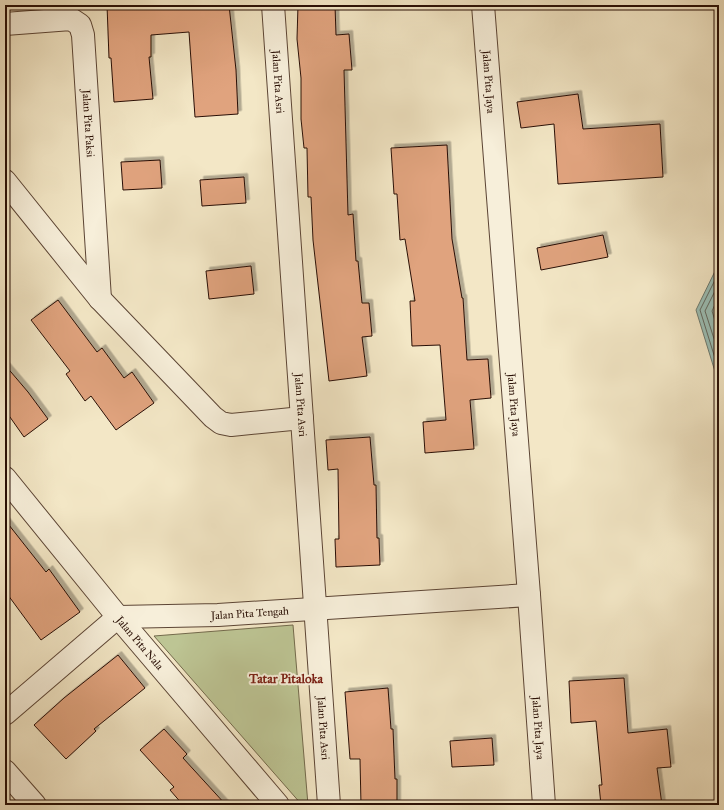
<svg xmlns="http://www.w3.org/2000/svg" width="724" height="810" font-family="'IM FELL Great Primer',serif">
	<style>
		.green { fill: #bdc594; stroke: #736a4c }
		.water { fill: #9bbfb6; stroke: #6d796f }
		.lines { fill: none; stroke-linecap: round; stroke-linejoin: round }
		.shore { stroke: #62675e; stroke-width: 1 }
		.building { fill: #e0a37e; stroke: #290f05; filter: url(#shadow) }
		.minor-casing { stroke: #5c4535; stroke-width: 24 }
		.minor { stroke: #f7efda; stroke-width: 22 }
		.labels { text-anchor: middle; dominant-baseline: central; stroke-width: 4; stroke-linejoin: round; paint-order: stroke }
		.street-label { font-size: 11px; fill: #290f05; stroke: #f7efda }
		.quarter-label { font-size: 13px; font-weight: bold; fill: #7a1f14; stroke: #f7efda }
	</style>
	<defs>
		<filter id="shadow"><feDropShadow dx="3.5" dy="-3.5" stdDeviation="0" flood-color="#0004"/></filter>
	</defs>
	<rect width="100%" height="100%" fill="#f3e7c6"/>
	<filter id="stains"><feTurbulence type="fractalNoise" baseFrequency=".005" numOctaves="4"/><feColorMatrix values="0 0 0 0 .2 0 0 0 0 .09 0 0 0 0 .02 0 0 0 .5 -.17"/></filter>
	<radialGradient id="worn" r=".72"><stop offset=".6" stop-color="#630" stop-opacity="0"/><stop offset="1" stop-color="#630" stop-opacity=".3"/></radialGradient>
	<path class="green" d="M293 625 308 805H302L154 636Z"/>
	<path class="water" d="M719 263V389L717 378 696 310Z"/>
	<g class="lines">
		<path class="shore" d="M719 272 700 310 719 371
			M719 283 705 311 719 354
			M719 296 712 311 719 334"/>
	</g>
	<path class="building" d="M107 5H229L236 70 238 114 195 117 189 32 151 35V57H149L153 99 114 102 111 58H109Z
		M298 5H335L336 35 349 34 352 70H344L348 215 353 214 356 261H358L362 303H369L372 336 362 337 367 376 329 381 313 240 311 197H308L307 148H304L301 119V78L297 39Z
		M578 94 583 129 660 124 663 177 558 184 554 124 521 128 517 102Z
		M447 145 452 239 462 298H463L467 360 488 359 491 398 470 400 474 449 425 453 423 422 446 420 440 345 412 346 410 301H415L405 239 400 240 397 194H394L391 148Z
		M160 160 162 188 123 190 121 162Z
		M244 177 246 203 202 206 200 180Z
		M603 235 608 257 541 270 537 248Z
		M251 266 254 294 209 299 206 271Z
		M58 300 97 352 102 348 124 378 132 372 154 403 116 430 91 396 85 401 66 374 70 371 31 320Z
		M5 365 28 392 48 419 24 437 5 410Z
		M370 437 374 485H376L377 538H379L380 565 336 567 335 539H339L338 469 328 470 326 440Z
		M5 520 46 572 49 569 80 612 41 640 5 591Z
		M118 655 145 688 94 729 96 731 66 759 34 725 64 698Z
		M624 678 628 733 667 729 671 767 657 768 662 805H601L599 785H602L596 721 571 723 569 681Z
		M388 688 391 729H393L395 779H397V805H361L360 759H350L345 692Z
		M164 729 187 754 183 758 226 805H183L170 790 174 787 140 750Z
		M492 738 494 765 452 767 450 741Z"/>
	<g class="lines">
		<defs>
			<g id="minor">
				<path id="s1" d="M273 5 329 805"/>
				<path id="s2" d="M483 5 529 595 544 805"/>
				<path id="s3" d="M5 24 71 19 80 25 83 35 100 299"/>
				<path d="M5 181 100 299 213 417 221 423 231 425 302 418"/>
				<path id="s4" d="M5 478 118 617 278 805"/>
				<path id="s5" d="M5 714 118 617 218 615 529 595"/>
				<path d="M5 771 35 805"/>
			</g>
		</defs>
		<use href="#minor" class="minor-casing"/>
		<use href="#minor" class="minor"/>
	</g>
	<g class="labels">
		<g class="street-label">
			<text stroke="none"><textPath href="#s1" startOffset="77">Jalan Pita Asri</textPath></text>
			<text stroke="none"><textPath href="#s2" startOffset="77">Jalan Pita Jaya</textPath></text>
			<text stroke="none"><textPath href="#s3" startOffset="176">Jalan Pita Paksi</textPath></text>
			<text stroke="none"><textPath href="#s1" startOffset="401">Jalan Pita Asri</textPath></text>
			<text stroke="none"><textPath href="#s2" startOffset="401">Jalan Pita Jaya</textPath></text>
			<text stroke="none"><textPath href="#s5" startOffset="281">Jalan Pita Tengah</textPath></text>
			<text stroke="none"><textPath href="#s4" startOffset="213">Jalan Pita Nala</textPath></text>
			<text stroke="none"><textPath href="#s1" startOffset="725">Jalan Pita Asri</textPath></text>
			<text stroke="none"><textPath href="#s2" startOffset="725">Jalan Pita Jaya</textPath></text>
		</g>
		<g class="quarter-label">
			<text x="286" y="679">Tatar Pitaloka</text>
		</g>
	</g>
	<rect width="724" height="810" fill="none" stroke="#f3e7c6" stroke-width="20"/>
	<rect x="6" y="6" width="712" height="798" fill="none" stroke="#290f05" stroke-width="2"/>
	<rect x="10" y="10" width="704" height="790" fill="none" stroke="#290f05"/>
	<rect width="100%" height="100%" filter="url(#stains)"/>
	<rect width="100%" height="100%" fill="url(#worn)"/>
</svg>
